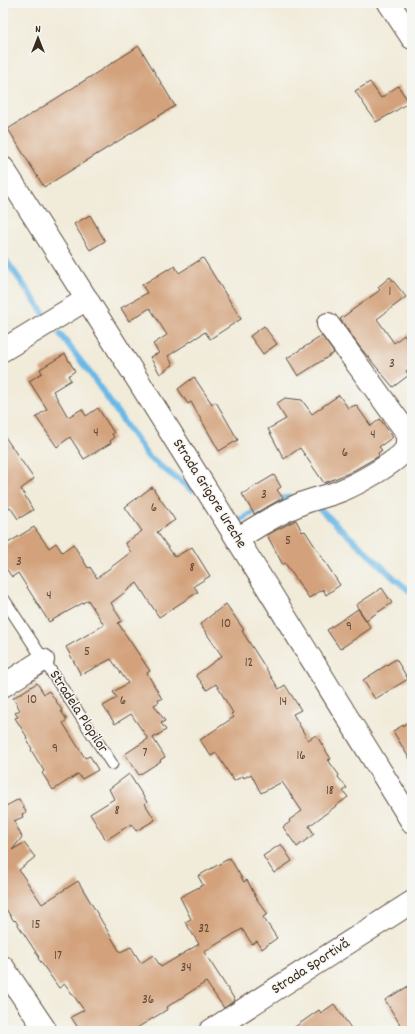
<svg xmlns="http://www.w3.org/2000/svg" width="415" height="1034" font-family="Dekko,sans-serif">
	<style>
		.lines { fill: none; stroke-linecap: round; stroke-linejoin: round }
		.stream { stroke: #6bb8e5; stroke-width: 6 }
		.building { fill: #d3a27c }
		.lane-casing { stroke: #56473a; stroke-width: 13 }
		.street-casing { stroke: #56473a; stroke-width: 24 }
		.secondary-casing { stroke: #56473a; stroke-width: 24 }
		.lane { stroke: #fff; stroke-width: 11 }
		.street { stroke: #fff; stroke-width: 22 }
		.secondary { stroke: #fff; stroke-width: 22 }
		.labels { text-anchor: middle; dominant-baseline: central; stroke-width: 3; stroke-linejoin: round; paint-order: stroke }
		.number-label { font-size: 13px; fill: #614836 }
		.street-label { font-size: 15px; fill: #3b2a1e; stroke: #f6f6f2 }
	</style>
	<rect width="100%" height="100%" fill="#f6f6f2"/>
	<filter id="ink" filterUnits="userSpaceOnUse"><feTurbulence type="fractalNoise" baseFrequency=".025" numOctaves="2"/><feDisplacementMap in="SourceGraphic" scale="8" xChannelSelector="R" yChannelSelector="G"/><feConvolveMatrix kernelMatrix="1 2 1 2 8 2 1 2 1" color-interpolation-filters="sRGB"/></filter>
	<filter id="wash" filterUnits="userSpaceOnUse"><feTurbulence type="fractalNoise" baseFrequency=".012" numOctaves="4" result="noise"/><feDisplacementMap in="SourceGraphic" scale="16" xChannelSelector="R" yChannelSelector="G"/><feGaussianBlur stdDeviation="0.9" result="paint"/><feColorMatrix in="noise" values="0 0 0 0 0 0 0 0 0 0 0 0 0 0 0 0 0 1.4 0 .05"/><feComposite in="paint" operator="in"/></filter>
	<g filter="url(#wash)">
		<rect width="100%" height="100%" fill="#f1ebd9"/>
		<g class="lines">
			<path class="stream" d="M3 256 47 318
				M60 334 90 373 148 457 192 490
				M275 499 295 497
				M320 509 394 578 412 593
				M236 522 259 509"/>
		</g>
		<g id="blocks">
			<path class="building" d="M139 46 175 106 44 187 8 129Z
				M370 82 381 98 398 86 409 102 394 112 376 122 355 91Z
				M90 215 105 241 90 250 74 224Z
				M203 258 241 319 210 339 205 332 168 356 173 365 160 374 150 357 159 353 153 344 167 335 150 308 129 321 121 308 147 293 142 285 168 269 169 270 175 266 179 273Z
				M390 277 406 297 377 319 394 343 404 335 405 337 412 331V366L406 371 409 375 393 387 359 346 340 319 380 290 378 287Z
				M264 326 277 344 263 354 250 336Z
				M322 336 334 353 298 376 287 358Z
				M65 354 75 371 68 376 71 380 53 391 68 417 82 409 86 416 98 408 114 433 112 434 114 438 110 441 111 443 84 459 70 437 57 447 36 417 47 409 29 381 42 373 40 369Z
				M194 377 212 404 216 402 238 440 219 451 191 402 188 404 178 389Z
				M339 395 348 408 356 405 371 426 380 419 393 437 379 447 382 450 378 453 379 456 349 473 324 483 300 448 284 459 268 429 286 419 276 404 285 398 302 400 312 414Z
				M3 434 34 479 21 489 33 510 18 519 10 507 3 512Z
				M274 475 281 487 277 490 283 498 254 514 242 494Z
				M152 487 175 520 157 532 175 557 192 547 210 576 194 586 198 592 159 617 137 583 111 603 122 621 118 623 150 671 147 673 162 699 158 700 159 702 154 705 165 721 161 723 166 730 153 738 165 757 160 760 161 761 139 775 125 754 148 739 131 714 115 724 103 706 117 698 113 692 128 683 111 659 81 675 66 647 104 625 88 600 49 622 18 573 12 577 3 564V546L34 527 49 548 56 543 62 552 73 544 88 568 90 567 97 578 131 552 125 543 142 531 125 507Z
				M296 520 302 532 305 531 340 585 326 595 323 589 309 598 285 563 283 565 267 535Z
				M382 588 392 603 366 620 356 605Z
				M226 604 244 630 242 631 279 689 285 685 301 710 293 714 308 740 316 735 331 759 328 760 339 775 338 777 347 788 343 791 348 797 309 826 314 834 297 847 283 827 290 822 289 820 302 811 282 782 261 793 251 774 244 778 243 776 234 781 216 753 211 756 200 740 234 717 231 714 233 713 216 684 207 690 196 675 222 656 200 624Z
				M358 609 371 628 340 649 327 630Z
				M396 659 408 679 375 699 363 680Z
				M37 683 44 694 49 691 62 710 61 711 67 720 63 723 85 758 90 756 98 770 82 779 78 774 53 790 42 773 44 771 31 750 32 749 26 738 27 737 15 718 18 717 15 713 20 710 13 698Z
				M412 720V763L393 731Z
				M129 774 147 802 145 804 155 820 136 831 131 824 106 840 90 814 114 799 109 789Z
				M19 799 26 812 22 814 23 817 14 821 22 837 12 850 24 843 35 857 19 870 42 904 78 881 120 952 131 947 141 963 153 955 161 967 199 944 185 922 191 919 180 897 203 885 198 876 230 858 244 882 247 880 258 901 268 914 263 917 277 938 262 949 257 941 252 944 242 929 204 952 235 1000 224 1008 206 982 167 1007 168 1009 132 1031H80L71 1017 84 1010 65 984 59 988 38 958 39 957 15 920 14 921 3 905V800L6 806Z
				M281 844 292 861 274 873 263 856Z
				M412 984V1031H404L385 1000Z
				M334 1004 353 1031H289L319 1010 321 1013Z"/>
		</g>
	</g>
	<g filter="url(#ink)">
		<use href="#blocks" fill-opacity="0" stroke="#56473a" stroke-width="1"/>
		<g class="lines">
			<defs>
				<path id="lane" d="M5 601 112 764"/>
				<path id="street" d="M389 3 412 38
					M3 168C142 384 277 603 412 822
					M3 350 87 299
					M237 539C256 527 275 515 296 506 310 499 326 497 340 491 353 486 401 461 406 448 408 442 407 436 405 430L328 324
					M3 686 43 660
					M3 967 46 1031"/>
				<path id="secondary" d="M210 1031 412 902"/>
			</defs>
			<use href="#lane" class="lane-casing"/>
			<use href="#street" class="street-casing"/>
			<use href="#secondary" class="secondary-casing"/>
			<use href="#lane" class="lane"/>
			<use href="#street" class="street"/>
			<use href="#secondary" class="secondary"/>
		</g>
	</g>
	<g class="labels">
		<g class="number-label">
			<text x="390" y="292">1</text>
			<text x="392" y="364">3</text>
			<text x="96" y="433">4</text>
			<text x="373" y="435">4</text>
			<text x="345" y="453">6</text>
			<text x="264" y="495">3</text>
			<text x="154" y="508">6</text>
			<text x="288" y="541">5</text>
			<text x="19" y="562">3</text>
			<text x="192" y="568">8</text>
			<text x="49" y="596">4</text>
			<text x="226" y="624">10</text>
			<text x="349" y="627">9</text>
			<text x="87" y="652">5</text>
			<text x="249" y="663">12</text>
			<text x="32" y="700">10</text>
			<text x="123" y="701">6</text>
			<text x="283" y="702">14</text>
			<text x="55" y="749">9</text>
			<text x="145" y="753">7</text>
			<text x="301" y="756">16</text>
			<text x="330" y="791">18</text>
			<text x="117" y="811">8</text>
			<text x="36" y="925">15</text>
			<text x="204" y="929">32</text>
			<text x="58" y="956">17</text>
			<text x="186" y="968">34</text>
			<text x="148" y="1000">36</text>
		</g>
		<g class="street-label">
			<text transform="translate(209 494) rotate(58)">Strada Grigore Ureche</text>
			<text transform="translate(78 712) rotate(57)">Stradela Plopilor</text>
			<text transform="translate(311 967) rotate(-33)">Strada Sportivă</text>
		</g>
	</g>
	<rect width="415" height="1034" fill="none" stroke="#f6f6f2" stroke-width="16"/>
	<g transform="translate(38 38)" stroke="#f6f6f2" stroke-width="3" paint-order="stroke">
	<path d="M0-3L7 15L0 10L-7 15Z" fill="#3b2a1e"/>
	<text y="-6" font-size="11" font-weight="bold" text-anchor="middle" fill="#3b2a1e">N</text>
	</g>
</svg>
